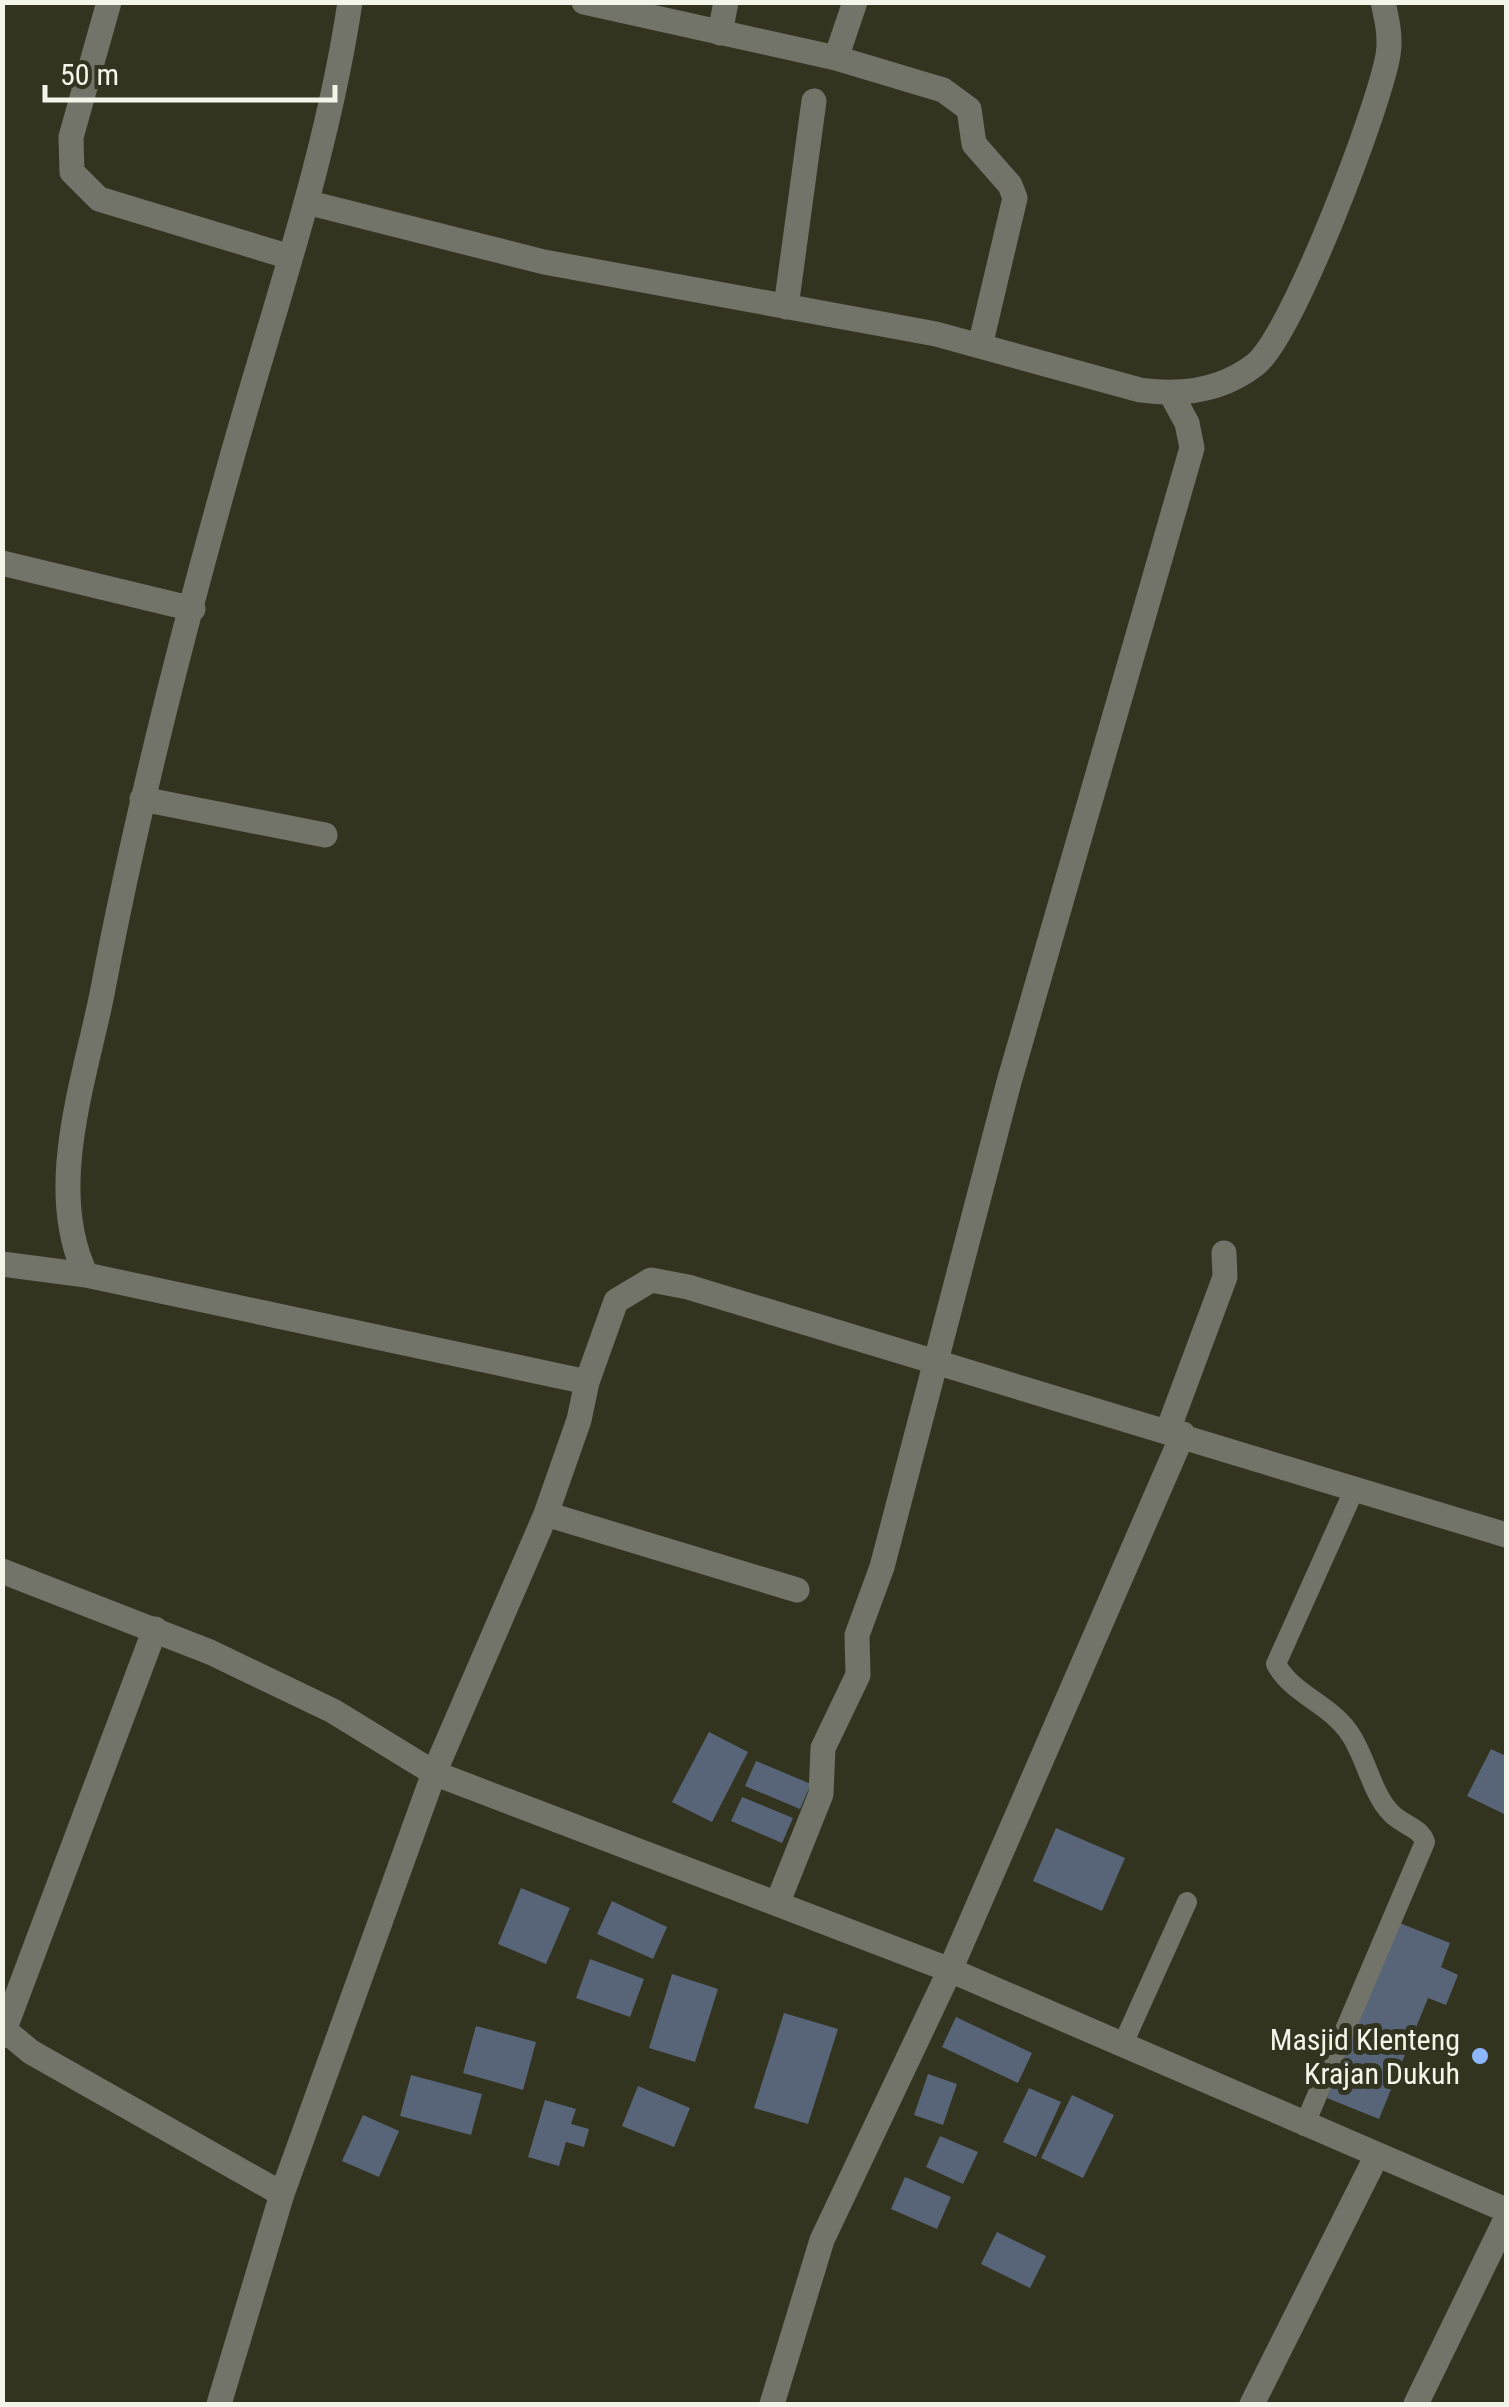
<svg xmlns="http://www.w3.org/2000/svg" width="1509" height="2407" font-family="'Roboto Condensed',sans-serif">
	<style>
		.building { fill: #586477 }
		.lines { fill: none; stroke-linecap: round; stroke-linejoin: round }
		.service { stroke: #727369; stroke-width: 20 }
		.minor { stroke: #727369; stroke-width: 25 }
		.poi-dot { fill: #8eb8fd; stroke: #333420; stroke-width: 4 }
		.labels { text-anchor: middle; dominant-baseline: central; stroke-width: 10; stroke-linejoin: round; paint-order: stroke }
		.poi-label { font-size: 30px; fill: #f4f5e9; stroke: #333420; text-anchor: end }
	</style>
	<rect width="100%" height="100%" fill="#333420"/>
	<path class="building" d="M709 1732 748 1752 712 1822 672 1802Z
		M1491 1749 1506 1756V1815L1467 1796Z
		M756 1761 811 1784 800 1809 745 1786Z
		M742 1797 793 1818 782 1843 731 1821Z
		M1056 1828 1125 1858 1102 1911 1033 1881Z
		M521 1888 570 1908 546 1964 498 1944Z
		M612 1901 667 1927 653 1959 597 1934Z
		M1397 1922 1450 1943 1441 1967 1458 1975 1446 2005 1428 1998 1379 2119 1327 2098Z
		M590 1959 644 1979 630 2017 576 1998Z
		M672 1974 718 1989 695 2062 649 2048Z
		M784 2013 838 2029 808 2124 754 2108Z
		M956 2017 1032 2053 1018 2083 942 2047Z
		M476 2026 536 2042 523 2090 463 2073Z
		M928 2074 957 2084 943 2125 914 2115Z
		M411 2075 482 2094 471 2135 400 2116Z
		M638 2086 690 2108 674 2147 622 2126Z
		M1029 2088 1061 2102 1036 2157 1003 2142Z
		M1072 2095 1114 2115 1083 2178 1041 2158Z
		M545 2100 576 2109 571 2124 589 2129 584 2147 566 2142 559 2166 528 2157Z
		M363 2115 399 2131 379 2177 342 2161Z
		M940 2136 978 2152 963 2184 926 2167Z
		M905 2177 951 2197 937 2229 891 2209Z
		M997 2232 1046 2256 1030 2288 981 2264Z"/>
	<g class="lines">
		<path class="service" d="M1122 2046 1187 1902
			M1304 2126 1425 1842C1420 1827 1402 1825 1391 1813 1371 1793 1366 1755 1348 1731 1328 1703 1292 1694 1276 1664L1355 1488"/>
		<path class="minor" d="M109 2 71 137 72 172 99 199 290 257
			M584 2 836 58 943 90 969 109 974 144 1010 185 1015 198 980 346
			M720 33 726 2
			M836 58 855 2
			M306 202 544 262 936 334 1140 390C1182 396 1222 391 1256 364 1293 333 1379 108 1388 55 1391 37 1387 20 1383 2
			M786 307 814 101
			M2 563 193 609
			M142 799 325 835
			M2 1264 86 1275
			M587 1382 616 1301 651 1280 688 1287 1506 1535
			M1168 1430 1225 1277 1224 1253
			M546 1514 797 1590
			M2 1571 210 1652 333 1711 434 1773 950 1970 1506 2210
			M777 1904 821 1794 823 1748 858 1675 857 1635 882 1567 1009 1082 1192 448 1187 423 1171 394
			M2 2028 31 2052 282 2194
			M2 2036 155 1629
			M219 2404 282 2194 434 1773 546 1514 579 1420 587 1382 86 1275C45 1190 84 1083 102 994 136 813 182 634 232 457 274 307 327 157 350 2
			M772 2404 822 2240 950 1970 1183 1434
			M1252 2404 1376 2157
			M1416 2404 1506 2219"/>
	</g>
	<circle class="poi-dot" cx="1480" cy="2056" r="10"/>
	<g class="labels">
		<g class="poi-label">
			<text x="1460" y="2039">Masjid Klenteng<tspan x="1460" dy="34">Krajan Dukuh</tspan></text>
		</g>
	</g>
	<rect width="1509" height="2407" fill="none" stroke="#f4f5e9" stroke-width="10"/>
	<path d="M45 85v15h290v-15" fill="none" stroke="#f4f5e9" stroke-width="5"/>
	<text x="60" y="85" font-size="30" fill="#f4f5e9" stroke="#333420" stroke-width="8" paint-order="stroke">50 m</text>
</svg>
